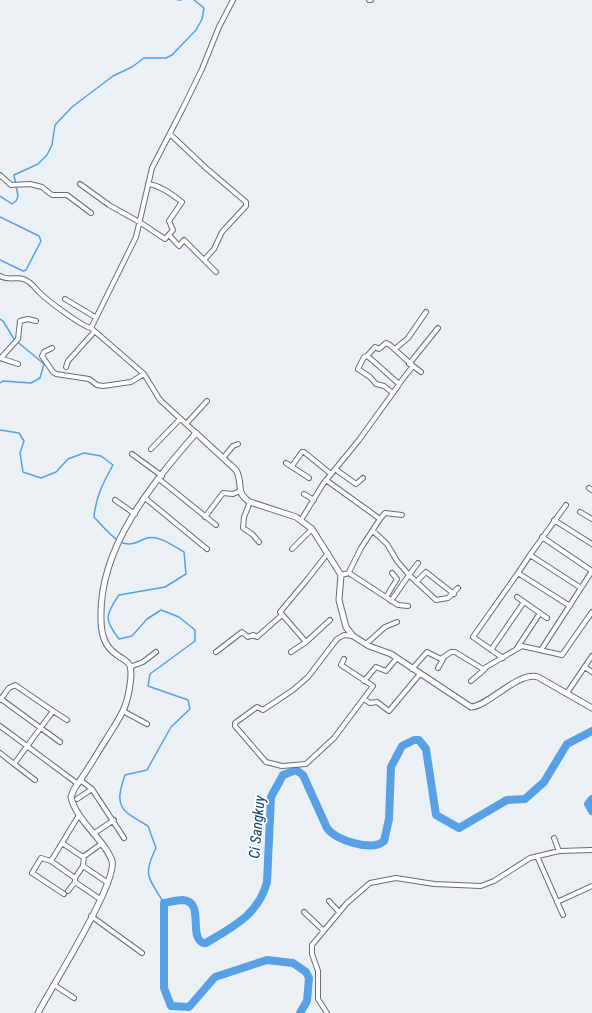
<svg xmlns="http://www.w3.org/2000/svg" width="592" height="1013" font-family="'Roboto Condensed',sans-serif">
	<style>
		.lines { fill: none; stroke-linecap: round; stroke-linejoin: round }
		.stream { stroke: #57a0e6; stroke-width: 1.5 }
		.river { stroke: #57a0e6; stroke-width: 8 }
		.minor-casing { stroke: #696d72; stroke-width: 6 }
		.tertiary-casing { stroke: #696d72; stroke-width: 7 }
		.minor { stroke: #fff; stroke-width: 4 }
		.tertiary { stroke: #fff; stroke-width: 5 }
		.labels { text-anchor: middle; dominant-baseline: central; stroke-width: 3.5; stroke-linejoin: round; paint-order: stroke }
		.water-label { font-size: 15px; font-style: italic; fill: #0c4370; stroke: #fff }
	</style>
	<rect width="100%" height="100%" fill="#ebf0f5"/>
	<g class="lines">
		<path class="stream" d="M178 0H181
			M0 196 12 204 16 201 18 196 14 175 38 164 47 155 52 145 55 125 72 107 113 76 132 67 144 58H166L172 55 196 30 202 19 204 8 194 0
			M0 217 39 236 41 241 26 270 23 271 0 260
			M0 319 3 321 14 339 44 364 40 378 31 383 3 381 0 383
			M0 430 19 433 24 441 20 453 23 472 41 478 56 472 68 459 84 453 101 456 113 465C103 483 96 496 94 517 102 525 113 540 123 543 134 546 138 541 147 538 159 535 173 546 184 552L186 574 165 587 119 595C105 615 104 620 119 639L132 636 147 619 161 610 179 617 195 630V641L150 674 148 686 188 700 190 709 171 727 147 770 125 775C114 807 120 810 148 826L156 848C142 876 149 878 164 903"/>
		<path class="river" d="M592 799 588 804 592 811
			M300 1013 307 1001 309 978 306 972 293 963 267 960 215 977 189 1007 171 1006 164 988V903C170 902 177 900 183 900 205 902 188 936 203 943H206C234 926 258 915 267 882L271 797 283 775 296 770 303 775 327 828C335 840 372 852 384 841L389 819 391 767 402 746 414 740H419L426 749 436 815 459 828 507 800 525 799 544 782 567 744 592 731"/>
		<defs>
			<path id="minor" d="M369 0H371
				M170 134 206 168 246 202V206L222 232 214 249 204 260
				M0 175 11 185 30 184 42 187 52 195H67L91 213
				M80 184 109 205 141 223 165 239 173 230 169 221 182 202C173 195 160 185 148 184
				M169 235 179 246 184 240 216 272
				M0 276C10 282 19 274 29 282 33 285 36 289 40 293 47 300 81 326 91 328
				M65 299 95 317
				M52 348 44 352 42 356 53 372 56 374 89 379 97 385 103 386 131 382 144 374
				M395 349 408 338 426 312
				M367 356 375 347 379 349 386 343 390 345 413 366 399 384
				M0 358 18 364
				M1 358 18 339 20 321 28 319 36 321
				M409 364 438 328
				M413 366 421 372
				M66 367 68 361 94 332
				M186 424 207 401
				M196 433 160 400 144 374 91 328 136 237 152 168 183 108 202 69 219 27 233 0
				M151 449 180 419
				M132 454 162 476
				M223 458 233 446 238 444
				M286 463 309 478
				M292 466 302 452H304L331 474
				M335 469 356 484 363 478
				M159 479 216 525
				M326 480 380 519 385 513 402 515
				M589 488 592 490
				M304 494 314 500
				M145 498 207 549
				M115 500 135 514
				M250 502 244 517 243 528 252 534 259 542
				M580 512 592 519
				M205 517 223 493 233 494 240 491
				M301 520 323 484 359 440 398 386 399 384 371 359 367 356 364 357 358 369 370 377 376 384 384 386 393 393
				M554 520 592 544
				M373 531 387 544 397 561 409 575 418 563
				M542 537 592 571
				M292 549 312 529
				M328 553 306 581 280 612 306 642 330 620
				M530 555 566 505
				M349 572 361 548 380 519
				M341 575 349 573 398 605 408 606
				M416 582 426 572 454 594
				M386 597 397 579 392 573
				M517 597 547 618
				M391 601 409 575 436 600 448 598 458 588
				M570 606 518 573 530 555 581 588
				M366 644 385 627 397 622
				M517 648 540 613
				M491 650 524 602
				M541 650 592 571
				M216 652 242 632 248 637 253 635 257 637 282 615
				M291 652 306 642
				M503 658 473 637 518 573
				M344 659 341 665 373 686 334 738 306 764 282 766 266 762 235 726V723L257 707 263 710 293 690 308 677 337 639 344 635 353 636
				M130 667 143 662 156 652
				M585 667 592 672
				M438 668 443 659
				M412 669 427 652 441 659 451 652H455L483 669 522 646 562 655 592 612
				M364 681 376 667 386 671 397 658
				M471 681 485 669
				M567 693 592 656
				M1 699 60 742
				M364 699 370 703 377 702 389 711 420 674
				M0 700 9 688 15 685 53 711 14 764 0 753
				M53 711 67 720
				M123 711 147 724
				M0 726 78 784
				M14 764 35 780
				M80 780 92 789 124 838
				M77 799 92 789
				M93 834 114 820
				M554 838 559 851
				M62 843 83 857 101 844
				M84 856 83 866 75 878V882L100 899
				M537 856 563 915
				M51 861 41 858 32 873 64 894
				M83 866 108 883
				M75 878 51 861 79 815
				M68 891 75 882
				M329 901 339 912
				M557 902 592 886
				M304 912 323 930
				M91 916 142 953
				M54 985 74 998
				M327 1013 318 999V971L312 954V945L347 903 370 883 396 878 434 884 481 886 494 881 530 858 559 851 592 850"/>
			<path id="tertiary" d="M38 1013C51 988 118 882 112 861 106 841 76 821 71 797L74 789C86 773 96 755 107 738 113 728 121 717 125 706 128 698 134 672 129 664 126 660 121 658 117 655 104 646 101 634 101 618 99 547 152 484 196 433L236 470C244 484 234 492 250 502L296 517 312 529 341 575 339 600 346 627 353 636 369 646 391 654 471 707C489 706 518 671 538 677L592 708"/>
		</defs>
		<use href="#minor" class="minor-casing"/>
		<use href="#tertiary" class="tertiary-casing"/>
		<use href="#minor" class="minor"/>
		<use href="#tertiary" class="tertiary"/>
	</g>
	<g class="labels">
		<g class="water-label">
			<text transform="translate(257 827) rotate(-85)">Ci Sangkuy</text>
		</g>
	</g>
</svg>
